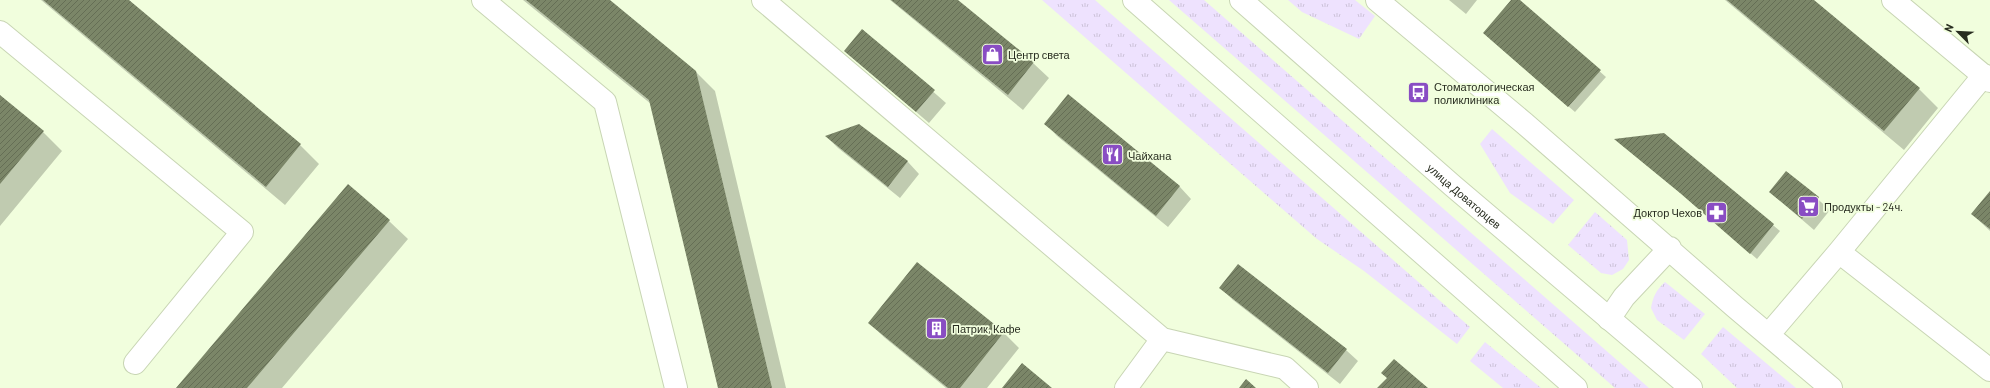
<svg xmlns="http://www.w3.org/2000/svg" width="1990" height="388" font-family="Barlow,sans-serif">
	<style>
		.grass { fill: url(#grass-tufts) }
		.shadow { fill: #0003 }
		.building { fill: url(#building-hatch) }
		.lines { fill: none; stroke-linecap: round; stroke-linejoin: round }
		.minor-casing { stroke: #c8d5b4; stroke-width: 24 }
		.major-casing { stroke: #c8d5b4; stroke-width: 24 }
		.minor { stroke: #fff; stroke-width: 22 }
		.major { stroke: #fff; stroke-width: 22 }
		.labels { text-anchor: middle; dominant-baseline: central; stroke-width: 3.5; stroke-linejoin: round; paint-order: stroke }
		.poi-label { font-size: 11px; fill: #282d20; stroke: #f1fedd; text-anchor: start }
		.street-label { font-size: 11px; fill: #282d20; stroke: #f1fedd }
	</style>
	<defs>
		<pattern id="grass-tufts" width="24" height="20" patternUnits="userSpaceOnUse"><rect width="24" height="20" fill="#eee2fe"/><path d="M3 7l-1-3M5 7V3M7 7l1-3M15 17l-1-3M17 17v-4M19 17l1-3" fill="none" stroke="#ccc2d9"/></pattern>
		<pattern id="building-hatch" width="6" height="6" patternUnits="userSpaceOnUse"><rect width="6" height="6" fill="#7b8668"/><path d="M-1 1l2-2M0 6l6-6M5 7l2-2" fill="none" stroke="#656e55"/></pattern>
	</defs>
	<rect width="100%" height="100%" fill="#f1fedd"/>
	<path class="grass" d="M1042 0H1095L1470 327 1457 344 1364 271 1317 239Z
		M1169 0H1204L1649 388H1615Z
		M1288 0H1355L1375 16 1359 39 1302 12Z
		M1492 129 1574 200 1553 224 1510 193 1480 144Z
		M1595 212 1627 240 1629 260 1623 269 1612 275 1601 273 1568 245Z
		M1665 282 1705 314 1684 340 1657 320 1651 308C1653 297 1656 290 1665 282Z
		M1723 327 1796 388H1737L1701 354Z
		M1485 342 1541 388H1503L1470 361Z"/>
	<path class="shadow" d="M41 0H127L300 145 319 164 285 205Z
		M523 0H608L696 72 715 91 786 388H719L651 104Z
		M890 0H956L1033 63 1049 78 1023 110Z
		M1449 0H1477L1466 14Z
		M1512 0H1519L1606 77 1575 112 1490 39Z
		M1725 0H1813L1919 89 1938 108 1904 150Z
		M863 30 946 103 929 123 845 51Z
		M0 96 43 132 62 151 0 226Z
		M1069 96 1180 187 1191 199 1168 227 1057 136 1046 124Z
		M859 125 908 162 919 174 900 198 838 148 827 137Z
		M1664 134 1780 231 1757 259 1688 199 1616 140Z
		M1787 172 1830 210 1814 230 1770 192Z
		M1990 192V231L1972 214Z
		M389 221 408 239 282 388H177Z
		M917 263 1004 333 1019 348 987 388H946L885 338 869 323Z
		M1221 288 1346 350 1358 361 1340 384 1233 300Z"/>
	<path class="building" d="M43 0H129L301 144 266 187Z
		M526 0H610L696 71 772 388H718L649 100Z
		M891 0H958L1034 62 1008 95Z
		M1511 0H1520L1601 70 1568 107 1483 33Z
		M1727 0H1814L1920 88 1884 131Z
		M862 29 935 90 916 112 844 51Z
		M1068 94 1180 186 1156 216 1044 124Z
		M0 95 44 131 0 184Z
		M859 124 908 161 888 187 825 136Z
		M1664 133 1774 224 1750 254 1680 193 1614 139Z
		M1786 171 1819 197 1802 219 1769 192Z
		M348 184 390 220 247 388H176Z
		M1990 191V229L1971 214Z
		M917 262 1004 332 960 388H948L868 323Z
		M1238 264 1347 349 1328 373 1219 288Z
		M1394 359 1428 388H1377L1387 378 1381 373Z
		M1022 363 1052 388H1002Z
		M1246 379 1256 388H1239Z"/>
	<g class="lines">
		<defs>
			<path id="minor" d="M483 0 605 102 676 388
				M763 0 1162 339 1285 368 1307 388
				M1377 0 1524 123 1735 307 1831 388
				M1893 0 1990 81
				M0 32 242 232 135 363
				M1839 252 1990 370
				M1609 319 1624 297 1670 248
				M1769 334 1839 252 1984 75
				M1126 388 1162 339"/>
			<g id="major">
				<path d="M1134 0 1576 388"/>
				<path id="s1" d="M1241 0 1453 186 1691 388"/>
			</g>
		</defs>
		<use href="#minor" class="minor-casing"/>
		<use href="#major" class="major-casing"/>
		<use href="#minor" class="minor"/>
		<use href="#major" class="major"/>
	</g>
	<defs>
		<symbol id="shop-square" viewBox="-11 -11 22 22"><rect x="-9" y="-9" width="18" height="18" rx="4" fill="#894dc3" stroke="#f1fedd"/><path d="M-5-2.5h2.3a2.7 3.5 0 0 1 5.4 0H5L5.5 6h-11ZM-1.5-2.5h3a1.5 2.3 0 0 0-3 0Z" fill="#fff"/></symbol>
		<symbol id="bus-square" viewBox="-11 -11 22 22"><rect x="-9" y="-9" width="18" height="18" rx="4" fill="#894dc3" stroke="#f1fedd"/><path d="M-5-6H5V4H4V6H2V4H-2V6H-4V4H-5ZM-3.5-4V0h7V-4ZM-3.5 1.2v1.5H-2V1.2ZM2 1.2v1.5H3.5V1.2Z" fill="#fff"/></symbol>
		<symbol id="restaurant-square" viewBox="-11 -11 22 22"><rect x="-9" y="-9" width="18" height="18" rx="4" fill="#894dc3" stroke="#f1fedd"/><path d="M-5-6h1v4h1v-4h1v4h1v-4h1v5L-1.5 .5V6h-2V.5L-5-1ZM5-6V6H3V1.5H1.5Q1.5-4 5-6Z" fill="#fff"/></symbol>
		<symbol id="supermarket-square" viewBox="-11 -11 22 22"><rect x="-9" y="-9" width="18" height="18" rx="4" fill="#894dc3" stroke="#f1fedd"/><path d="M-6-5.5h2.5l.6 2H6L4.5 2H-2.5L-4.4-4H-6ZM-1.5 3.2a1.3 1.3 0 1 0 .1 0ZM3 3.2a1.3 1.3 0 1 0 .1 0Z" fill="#fff"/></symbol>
		<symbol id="pharmacy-square" viewBox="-11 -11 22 22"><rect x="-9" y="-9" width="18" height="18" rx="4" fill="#894dc3" stroke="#f1fedd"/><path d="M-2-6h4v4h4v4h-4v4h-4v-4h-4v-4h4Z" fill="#fff"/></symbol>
		<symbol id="building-square" viewBox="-11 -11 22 22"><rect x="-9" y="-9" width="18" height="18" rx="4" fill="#894dc3" stroke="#f1fedd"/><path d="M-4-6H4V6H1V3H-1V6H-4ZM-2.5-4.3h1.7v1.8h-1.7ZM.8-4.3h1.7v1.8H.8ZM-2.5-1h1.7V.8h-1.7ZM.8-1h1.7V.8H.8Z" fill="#fff"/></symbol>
	</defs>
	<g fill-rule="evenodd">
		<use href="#shop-square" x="980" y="42" width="25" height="25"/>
		<use href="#bus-square" x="1406" y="80" width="25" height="25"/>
		<use href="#restaurant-square" x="1100" y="142" width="25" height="25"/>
		<use href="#supermarket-square" x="1796" y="194" width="25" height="25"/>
		<use href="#pharmacy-square" x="1704" y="200" width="25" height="25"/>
		<use href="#building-square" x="924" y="316" width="25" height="25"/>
	</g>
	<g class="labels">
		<g class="poi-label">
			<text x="1008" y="54">Центр света</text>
			<text x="1434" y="86">Стоматологическая<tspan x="1434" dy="13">поликлиника</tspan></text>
			<text x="1128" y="155">Чайхана</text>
			<text x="1824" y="206">Продукты - 24ч.</text>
			<text x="1702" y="212" text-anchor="end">Доктор Чехов</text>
			<text x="952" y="328">Патрик, Кафе</text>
		</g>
		<g class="street-label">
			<text stroke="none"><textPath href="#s1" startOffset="297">улица Доваторцев</textPath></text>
		</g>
	</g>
	<g transform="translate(1958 32) rotate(294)" stroke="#f1fedd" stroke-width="3" paint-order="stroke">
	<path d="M0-3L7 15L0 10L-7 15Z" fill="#282d20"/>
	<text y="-6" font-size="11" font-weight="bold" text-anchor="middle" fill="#282d20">N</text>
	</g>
</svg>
